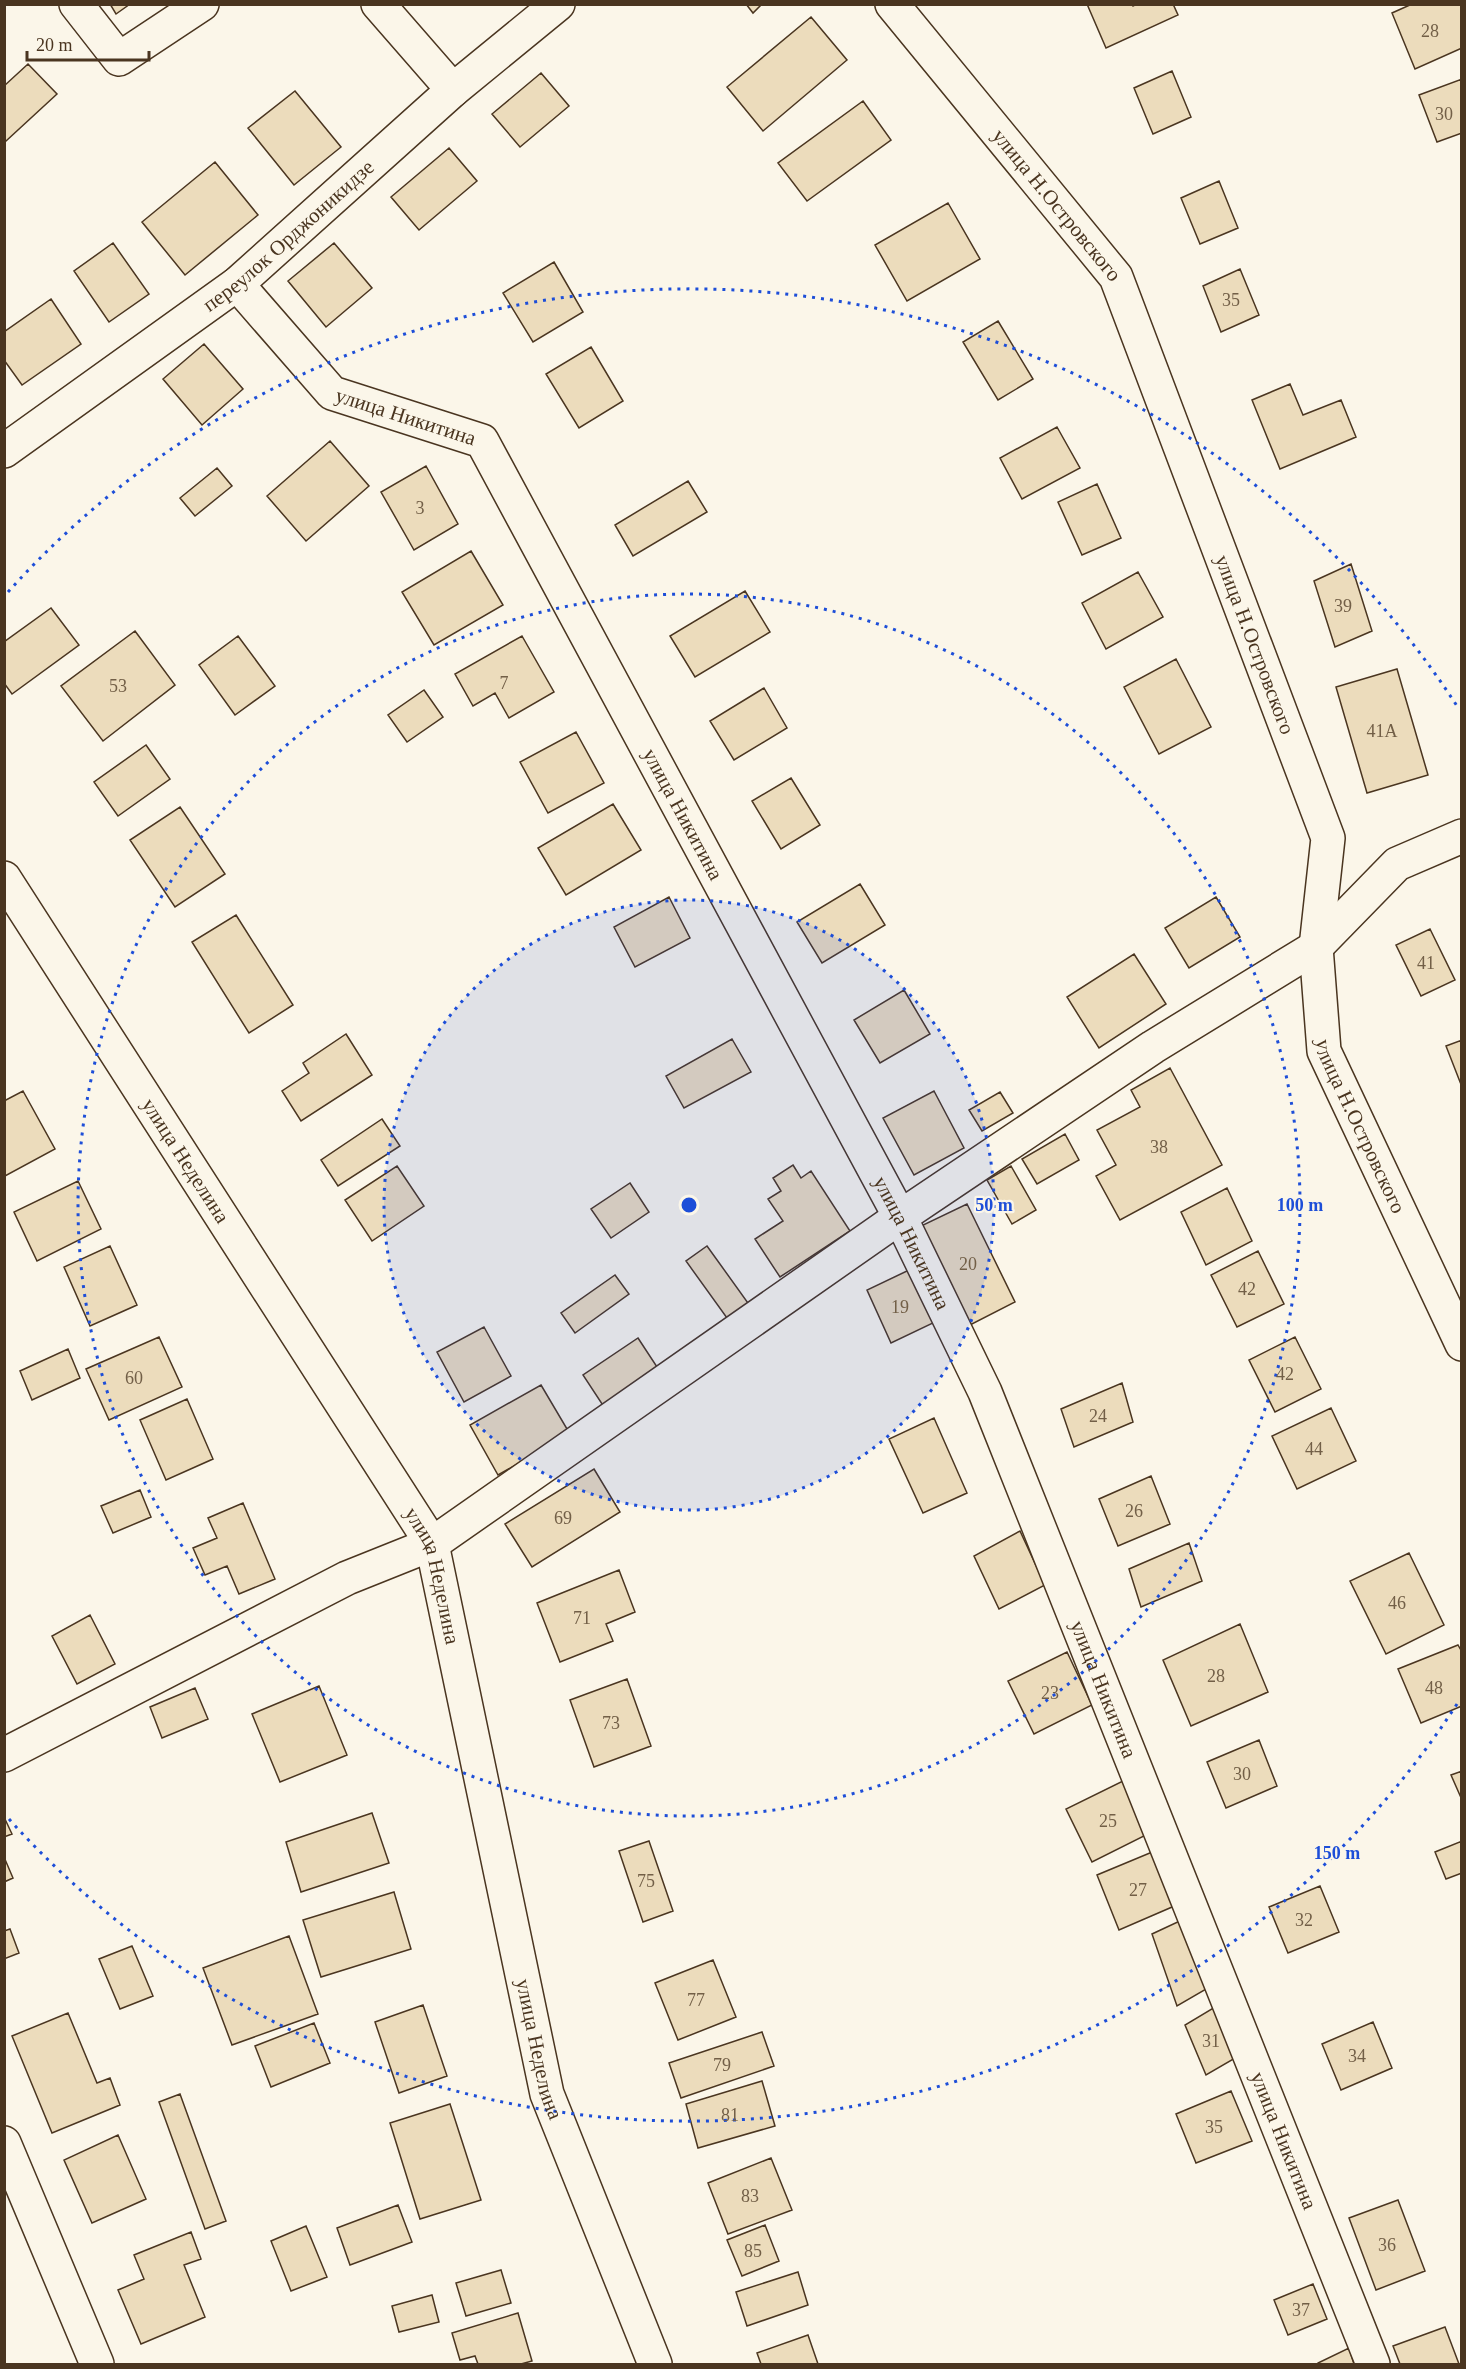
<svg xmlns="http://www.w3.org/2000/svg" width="1466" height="2369" font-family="'Times New Roman',serif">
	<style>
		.building { fill: #ecdcbc; stroke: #4a3520; stroke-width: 1.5 }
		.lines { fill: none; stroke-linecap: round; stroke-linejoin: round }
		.minor-casing { stroke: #4a3520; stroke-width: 36 }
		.minor { stroke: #fbf6e9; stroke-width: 33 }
		.ring { fill: none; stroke: #1d4ed8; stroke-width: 3; stroke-dasharray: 3 6 }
		.labels { text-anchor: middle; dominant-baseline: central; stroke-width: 4.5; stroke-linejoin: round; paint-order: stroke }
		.number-label { font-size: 18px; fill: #725f47 }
		.street-label { font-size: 21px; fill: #4a3520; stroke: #fbf6e9 }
		.centre { fill: #1d4ed8; stroke: #fbf6e9; stroke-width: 3 }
		.ring-label { font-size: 18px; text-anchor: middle; font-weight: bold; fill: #1d4ed8; stroke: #fbf6e9; stroke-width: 4.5; stroke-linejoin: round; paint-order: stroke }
	</style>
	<rect width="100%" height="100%" fill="#fbf6e9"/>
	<path class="building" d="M110 4H130L116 14Z
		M746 4H762L753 13Z
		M1087 4H1132L1133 6 1137 4H1173L1178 15 1106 48Z
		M1412 4H1461L1462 48 1415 69 1392 13Z
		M811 17 847 60 763 131 727 87Z
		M28 64 57 94 6 141 4 139V86Z
		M1172 71 1191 117 1153 134 1134 88Z
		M541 73 569 106 520 147 492 114Z
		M1462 79V133L1437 142 1419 95Z
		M295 91 341 147 294 185 248 128Z
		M863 101 891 140 807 201 778 163Z
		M449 148 477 181 419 230 391 197Z
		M215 162 258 215 185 275 142 222Z
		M1219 181 1238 228 1200 244 1181 198Z
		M948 203 980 259 907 301 875 245Z
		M113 243 149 294 109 322 74 271Z
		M334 243 372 288 326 327 288 281Z
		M554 262 583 312 533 342 503 293Z
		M1240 269 1259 315 1221 332 1203 286Z
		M51 299 81 344 22 385 4 360V332Z
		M998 321 1033 379 998 400 963 342Z
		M204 344 243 389 202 425 163 379Z
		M591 347 623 401 579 428 546 374Z
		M1290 384 1303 415 1341 400 1356 437 1280 469 1252 400Z
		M1057 427 1080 468 1022 499 1000 458Z
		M330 441 369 486 306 541 267 496Z
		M426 466 458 524 414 550 381 492Z
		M217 468 232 486 195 516 180 498Z
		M688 481 707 512 633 556 615 525Z
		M1097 484 1121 538 1082 555 1058 502Z
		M471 551 503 605 434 645 402 592Z
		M1351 564 1372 631 1335 647 1314 581Z
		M1138 572 1163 617 1106 649 1082 603Z
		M745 591 770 632 695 677 670 636Z
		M51 608 79 645 12 694 4 683V642Z
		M135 631 175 685 103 741 61 686Z
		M238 636 275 686 235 715 199 665Z
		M522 636 554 692 509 718 495 693 473 706 455 674Z
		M1176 659 1211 727 1159 754 1124 687Z
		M1397 669 1428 775 1367 793 1336 687Z
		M764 688 787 728 734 760 710 721Z
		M424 690 443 717 407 742 388 715Z
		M576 732 604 783 548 813 520 762Z
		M146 745 170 779 118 816 94 782Z
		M791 778 820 825 781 849 752 801Z
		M613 804 641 850 566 895 538 848Z
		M180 807 225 874 175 907 130 840Z
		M860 884 885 925 822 963 797 922Z
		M669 897 690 938 635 967 614 927Z
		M1216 897 1240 937 1189 968 1165 928Z
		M236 915 293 1005 249 1033 192 942Z
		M1430 929 1455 980 1421 996 1396 945Z
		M1134 954 1166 1004 1099 1048 1067 997Z
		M904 990 930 1034 880 1063 854 1020Z
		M346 1034 372 1075 301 1121 282 1091 309 1073 303 1063Z
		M732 1039 751 1072 684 1108 666 1076Z
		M1462 1040V1087L1446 1046Z
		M1170 1068 1222 1165 1120 1220 1096 1176 1116 1165 1097 1130 1140 1107 1131 1090Z
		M23 1091 55 1149 5 1176 4 1101Z
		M934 1091 964 1148 914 1175 883 1118Z
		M1000 1092 1013 1113 982 1131 969 1110Z
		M382 1119 400 1146 338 1186 321 1160Z
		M1065 1134 1079 1160 1037 1184 1022 1159Z
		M793 1165 801 1178 811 1171 850 1231 780 1277 755 1239 783 1221 768 1199 781 1191 773 1178Z
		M397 1166 424 1206 372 1241 345 1200Z
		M1011 1166 1036 1210 1012 1224 987 1180Z
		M78 1181 101 1229 37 1261 14 1212Z
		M630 1183 649 1212 611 1238 591 1209Z
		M1227 1188 1252 1241 1206 1265 1181 1212Z
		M967 1204 1015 1302 970 1325 921 1226Z
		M110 1246 137 1305 90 1326 64 1267Z
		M707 1246 748 1303 727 1318 686 1261Z
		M1258 1251 1284 1304 1237 1327 1211 1275Z
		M909 1270 933 1323 891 1343 867 1290Z
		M615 1275 629 1294 575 1333 561 1313Z
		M484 1327 511 1376 464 1402 437 1352Z
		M159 1337 182 1387 109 1420 86 1369Z
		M1295 1337 1321 1389 1275 1412 1249 1360Z
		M638 1338 661 1373 606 1410 583 1375Z
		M68 1349 80 1378 32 1400 20 1371Z
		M1122 1383 1133 1422 1074 1447 1061 1409Z
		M541 1385 570 1434 498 1475 470 1425Z
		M187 1399 213 1459 166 1480 140 1420Z
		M1331 1408 1356 1461 1297 1489 1272 1436Z
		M934 1418 967 1493 923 1513 889 1439Z
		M594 1469 620 1512 532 1567 505 1524Z
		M1151 1476 1170 1524 1118 1546 1099 1499Z
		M140 1490 151 1517 113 1533 101 1506Z
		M243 1503 275 1579 239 1594 227 1566 205 1575 193 1548 217 1538 208 1518Z
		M1020 1531 1045 1585 999 1609 974 1556Z
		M1189 1543 1202 1581 1141 1607 1129 1569Z
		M1409 1553 1444 1625 1386 1654 1350 1581Z
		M619 1570 635 1612 606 1624 613 1641 560 1662 537 1603Z
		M90 1615 115 1664 77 1684 52 1636Z
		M1240 1624 1268 1692 1191 1726 1163 1660Z
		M1458 1645 1462 1652V1706L1421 1723 1398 1669Z
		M1067 1652 1092 1705 1034 1734 1008 1681Z
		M627 1679 651 1746 594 1767 570 1700Z
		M319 1686 347 1755 280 1782 252 1714Z
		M195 1688 208 1719 162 1738 150 1707Z
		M1259 1740 1277 1786 1226 1808 1207 1762Z
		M1462 1771V1800L1451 1775Z
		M1125 1780 1150 1833 1092 1862 1066 1809Z
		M372 1813 389 1863 301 1892 286 1842Z
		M4 1817 12 1834 4 1837Z
		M649 1841 673 1911 643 1922 619 1851Z
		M1462 1841V1873L1446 1879 1435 1852Z
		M1157 1850 1179 1904 1119 1930 1097 1875Z
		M4 1857 13 1878 4 1882Z
		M1320 1886 1339 1932 1288 1953 1269 1907Z
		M394 1892 411 1949 321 1977 303 1920Z
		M1184 1919 1208 1988 1177 2006 1152 1934Z
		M10 1929 19 1953 4 1959V1931Z
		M289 1936 318 2014 232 2045 203 1968Z
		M132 1946 153 1996 120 2009 99 1959Z
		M713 1960 736 2017 678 2040 655 1983Z
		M423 2005 447 2076 399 2093 375 2022Z
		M1215 2007 1237 2057 1206 2075 1185 2025Z
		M68 2013 97 2083 110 2078 120 2105 52 2133 12 2036Z
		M1373 2022 1392 2068 1341 2090 1322 2044Z
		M314 2023 330 2063 271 2087 255 2046Z
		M762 2032 774 2066 681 2098 669 2063Z
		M762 2081 775 2126 698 2148 686 2104Z
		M1231 2091 1252 2141 1196 2163 1176 2114Z
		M180 2094 226 2221 205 2229 159 2102Z
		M450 2104 481 2200 420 2219 390 2123Z
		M118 2135 146 2199 92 2223 64 2160Z
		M771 2158 792 2210 728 2234 708 2183Z
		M1398 2200 1425 2271 1376 2290 1349 2218Z
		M398 2205 412 2242 350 2265 337 2228Z
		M765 2225 779 2261 742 2276 727 2240Z
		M306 2226 327 2277 291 2291 271 2241Z
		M191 2232 201 2259 184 2265 205 2317 141 2344 118 2290 144 2279 134 2255Z
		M501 2270 511 2303 466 2316 456 2283Z
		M798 2272 808 2305 747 2326 736 2292Z
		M1313 2284 1327 2319 1288 2335 1274 2300Z
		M432 2295 439 2322 399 2332 392 2306Z
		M518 2313 532 2361 521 2364H478L475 2356 460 2360 452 2333Z
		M1445 2327 1459 2364H1400L1393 2346Z
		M808 2335 818 2364H761L757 2353Z
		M1349 2348 1354 2364H1318V2363Z"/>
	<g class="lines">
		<defs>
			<g id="minor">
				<path d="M76 4 119 59 202 4"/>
				<path d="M378 4 453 90"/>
				<path id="s1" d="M892 4 1116 277 1328 838 1316 947 1324 1051 1462 1344"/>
				<path id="s2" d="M237 284 332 393 482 441 900 1217 985 1392 1373 2364"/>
				<path id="s3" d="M4 451 237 284 453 90 558 4"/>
				<path id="s4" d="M4 878 432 1544 547 2094 655 2364"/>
				<path d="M4 1755 347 1578 432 1544 900 1217 1153 1047 1316 947 1397 864 1462 836"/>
				<path d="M4 2143 97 2364"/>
			</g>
		</defs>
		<use href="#minor" class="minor-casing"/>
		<use href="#minor" class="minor"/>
	</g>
	<circle cx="689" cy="1205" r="305" fill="#1d4ed8" fill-opacity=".12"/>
	<g class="ring">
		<circle cx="689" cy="1205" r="305"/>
		<circle cx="689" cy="1205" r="611"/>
		<path d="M1457 1704A916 916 0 0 1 8 1818M8 592A916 916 0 0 1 1457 706"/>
	</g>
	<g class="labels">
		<g class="number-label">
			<text x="1430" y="31">28</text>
			<text x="1444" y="114">30</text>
			<text x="1231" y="300">35</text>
			<text x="420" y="508">3</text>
			<text x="1343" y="606">39</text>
			<text x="504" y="683">7</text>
			<text x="118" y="686">53</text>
			<text x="1382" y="731">41А</text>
			<text x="1426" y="963">41</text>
			<text x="1159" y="1147">38</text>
			<text x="968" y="1264">20</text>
			<text x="1247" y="1289">42</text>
			<text x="900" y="1307">19</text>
			<text x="1285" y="1374">42</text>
			<text x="134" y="1378">60</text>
			<text x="1098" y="1416">24</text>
			<text x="1314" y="1449">44</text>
			<text x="1134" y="1511">26</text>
			<text x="563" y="1518">69</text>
			<text x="1397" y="1603">46</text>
			<text x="582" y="1618">71</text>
			<text x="1216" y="1676">28</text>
			<text x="1434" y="1688">48</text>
			<text x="1050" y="1693">23</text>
			<text x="611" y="1723">73</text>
			<text x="1242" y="1774">30</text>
			<text x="1108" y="1821">25</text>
			<text x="646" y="1881">75</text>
			<text x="1138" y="1890">27</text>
			<text x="1304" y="1920">32</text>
			<text x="696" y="2000">77</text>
			<text x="1211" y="2041">31</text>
			<text x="1357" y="2056">34</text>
			<text x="722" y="2065">79</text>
			<text x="730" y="2115">81</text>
			<text x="1214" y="2127">35</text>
			<text x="750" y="2196">83</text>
			<text x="1387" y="2245">36</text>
			<text x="753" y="2251">85</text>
			<text x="1301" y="2310">37</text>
		</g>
		<g class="street-label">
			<text stroke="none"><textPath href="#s1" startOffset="260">улица Н.Островского</textPath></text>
			<text stroke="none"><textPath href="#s3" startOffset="357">переулок Орджоникидзе</textPath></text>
			<text stroke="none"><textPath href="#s2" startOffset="222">улица Никитина</textPath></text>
			<text stroke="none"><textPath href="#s1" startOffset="746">улица Н.Островского</textPath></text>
			<text stroke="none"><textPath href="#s2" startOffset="726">улица Никитина</textPath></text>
			<text stroke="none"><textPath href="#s1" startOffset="1250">улица Н.Островского</textPath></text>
			<text stroke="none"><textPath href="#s4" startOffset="336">улица Неделина</textPath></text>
			<text stroke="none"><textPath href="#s2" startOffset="1212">улица Никитина</textPath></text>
			<text stroke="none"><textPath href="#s4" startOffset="822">улица Неделина</textPath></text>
			<text stroke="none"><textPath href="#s2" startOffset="1698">улица Никитина</textPath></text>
			<text stroke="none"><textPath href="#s4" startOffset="1308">улица Неделина</textPath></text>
			<text stroke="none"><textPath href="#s2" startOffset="2184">улица Никитина</textPath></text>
		</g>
	</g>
	<circle cx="689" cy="1205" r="9" class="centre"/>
	<g class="ring-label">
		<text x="994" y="1211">50 m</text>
		<text x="1300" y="1211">100 m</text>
		<text x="1337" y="1859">150 m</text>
	</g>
	<rect width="1466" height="2369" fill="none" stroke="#4a3520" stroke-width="12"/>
	<path d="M27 51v9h122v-9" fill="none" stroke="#4a3520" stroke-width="3"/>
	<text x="36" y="51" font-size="18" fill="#4a3520" stroke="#fbf6e9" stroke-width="4.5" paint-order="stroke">20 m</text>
</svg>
